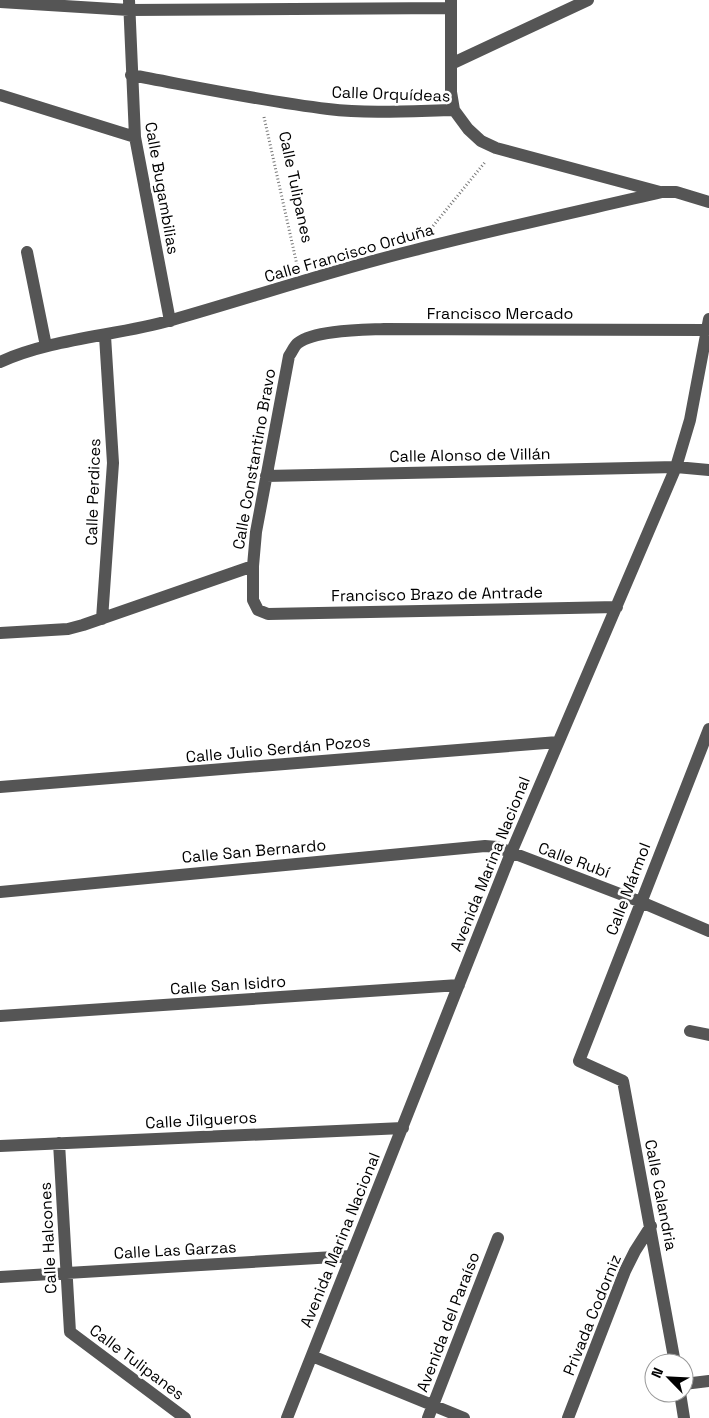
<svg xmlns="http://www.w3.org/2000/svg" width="709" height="1418" font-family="'Space Grotesk',sans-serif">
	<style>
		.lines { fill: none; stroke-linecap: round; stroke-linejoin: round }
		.path { stroke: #777; stroke-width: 3; stroke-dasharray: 1 2.5; stroke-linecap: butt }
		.minor { stroke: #555; stroke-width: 12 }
		.labels { text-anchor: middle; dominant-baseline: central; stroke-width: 5; stroke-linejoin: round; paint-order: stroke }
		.street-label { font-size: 16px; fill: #000; stroke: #fff }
	</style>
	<rect width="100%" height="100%" fill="#fff"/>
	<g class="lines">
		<path class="path" d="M264 117 297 265
			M433 226 486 161"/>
		<path class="minor" d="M129 0 135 137 170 321
			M451 0V92L454 110 468 129 481 141 496 148 660 192
			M0 2 129 10 451 8
			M451 64 588 0
			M131 75C196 87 262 101 328 109 369 114 412 111 454 110
			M0 95 135 137
			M27 252 46 346
			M0 362C53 338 116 336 172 320 253 297 333 270 415 250 497 229 580 211 662 192H676L709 202
			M266 476 676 467 709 470
			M617 607 268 614 258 610 253 600V566L256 532 289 356C292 352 294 346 298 343 315 330 362 330 384 329L706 330
			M102 619 113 463 105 336
			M0 633 68 629 83 625 253 566
			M0 787 558 742
			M0 892 485 846 497 847 641 902 709 931
			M0 1016 459 985
			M690 1031 709 1035
			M59 1143 70 1332 185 1418
			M0 1146 403 1128
			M0 1277 351 1256
			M312 1356 464 1418
			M675 1363 623 1081 579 1061 709 729
			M684 1384 709 1381
			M680 1393 684 1418
			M287 1418 511 853 676 467 690 420 709 319
			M428 1418 498 1238
			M568 1418 625 1271 635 1251 651 1226"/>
	</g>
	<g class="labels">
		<g class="street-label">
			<text transform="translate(391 94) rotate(2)">Calle Orquídeas</text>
			<text transform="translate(296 187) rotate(78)">Calle Tulipanes</text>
			<text transform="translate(162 188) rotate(80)">Calle Bugambilias</text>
			<text transform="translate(349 253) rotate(-16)">Calle Francisco Orduña</text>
			<text x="500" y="313">Francisco Mercado</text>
			<text transform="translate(470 455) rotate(-1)">Calle Alonso de Villán</text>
			<text transform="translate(254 459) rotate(-80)">Calle Constantino Bravo</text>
			<text transform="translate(93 492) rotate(-88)">Calle Perdices</text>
			<text transform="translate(437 594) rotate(-1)">Francisco Brazo de Antrade</text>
			<text transform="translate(278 749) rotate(-5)">Calle Julio Serdán Pozos</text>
			<text transform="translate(254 851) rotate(-5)">Calle San Bernardo</text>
			<text transform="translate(574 860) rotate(20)">Calle Rubí</text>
			<text transform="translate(490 864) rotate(-68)">Avenida Marina Nacional</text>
			<text transform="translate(628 889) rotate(-69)">Calle Mármol</text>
			<text transform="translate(228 985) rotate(-4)">Calle San Isidro</text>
			<text transform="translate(201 1120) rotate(-3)">Calle Jilgueros</text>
			<text transform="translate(661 1195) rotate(79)">Calle Calandria</text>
			<text transform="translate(48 1238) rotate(-93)">Calle Halcones</text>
			<text transform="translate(340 1240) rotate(-68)">Avenida Marina Nacional</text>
			<text transform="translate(175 1250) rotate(-3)">Calle Las Garzas</text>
			<text transform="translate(592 1315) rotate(-68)">Privada Codorniz</text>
			<text transform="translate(448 1322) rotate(-69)">Avenida del Paraíso</text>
			<text transform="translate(137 1362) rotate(37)">Calle Tulipanes</text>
		</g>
	</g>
	<g transform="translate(669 1378) rotate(294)"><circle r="24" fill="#ffffff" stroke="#999999"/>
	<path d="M0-4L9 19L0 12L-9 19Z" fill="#000000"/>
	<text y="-8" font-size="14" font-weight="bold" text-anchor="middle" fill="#000000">N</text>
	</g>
</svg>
